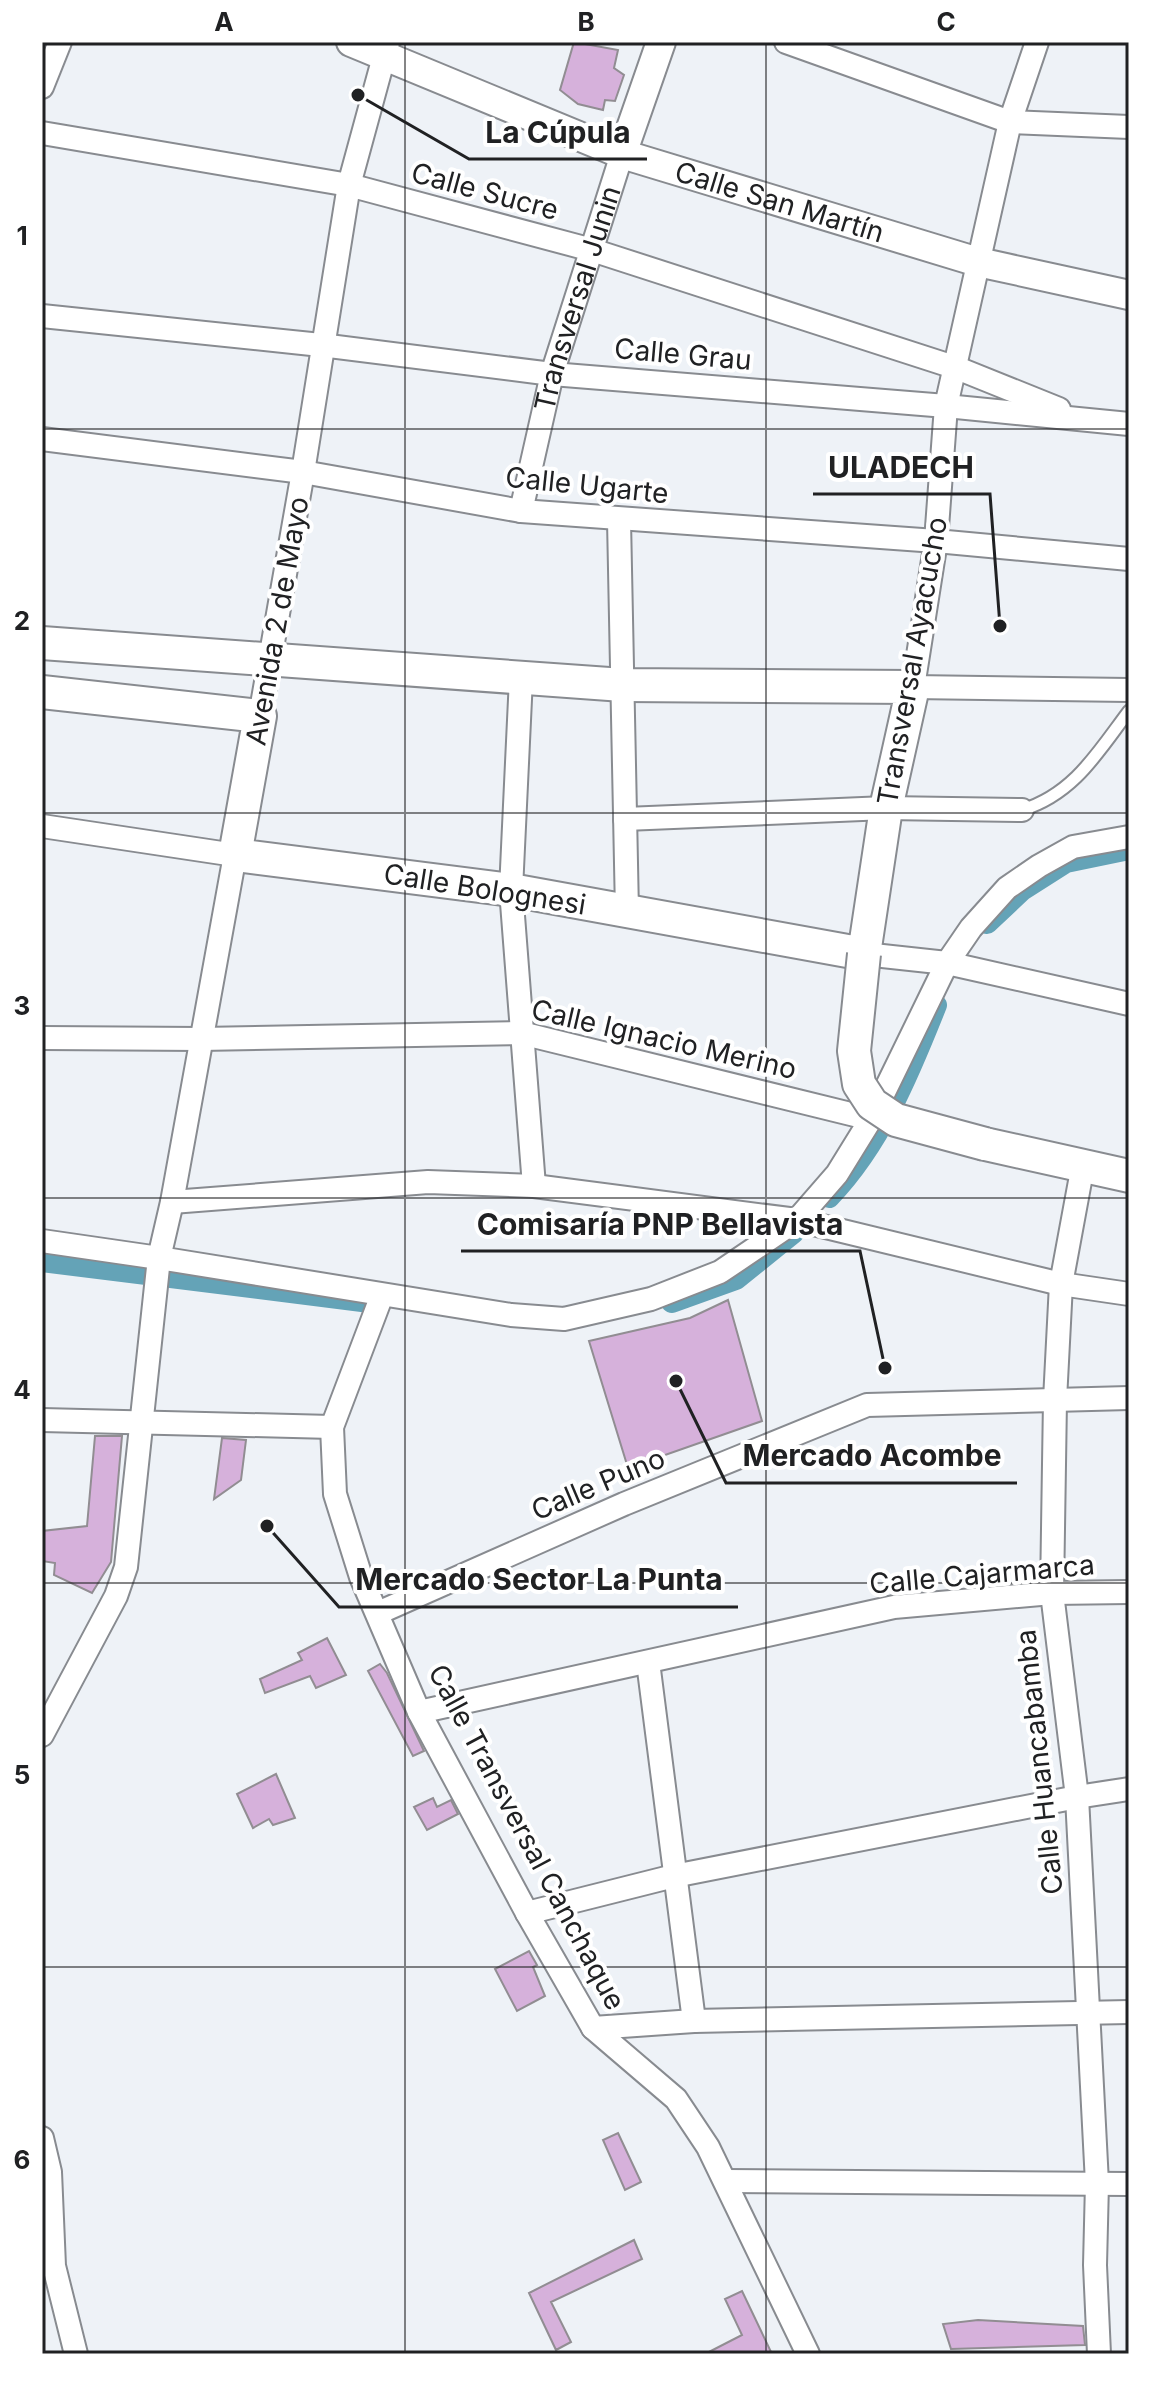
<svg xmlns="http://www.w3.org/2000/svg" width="1171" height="2396" font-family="Inter,sans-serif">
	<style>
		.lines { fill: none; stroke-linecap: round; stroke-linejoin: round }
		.canal { stroke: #64a3b7; stroke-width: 22 }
		.building { fill: #d6b1db; stroke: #918d92; stroke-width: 2 }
		.service-casing { stroke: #888b90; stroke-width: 15 }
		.minor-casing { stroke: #888b90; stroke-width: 26 }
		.tertiary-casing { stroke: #888b90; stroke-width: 32 }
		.secondary-casing { stroke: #888b90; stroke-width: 36 }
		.service { stroke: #fff; stroke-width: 11 }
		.minor { stroke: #fff; stroke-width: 22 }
		.tertiary { stroke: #fff; stroke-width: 28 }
		.secondary { stroke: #fff; stroke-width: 32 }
		.secondary-bridge-casing { stroke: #888b90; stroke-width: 36; stroke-linecap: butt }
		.secondary-bridge { stroke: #fff; stroke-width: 32 }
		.grid { fill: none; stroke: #202123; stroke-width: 2; stroke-opacity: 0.55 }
		.labels { text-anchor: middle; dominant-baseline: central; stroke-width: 8; stroke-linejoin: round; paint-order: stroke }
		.street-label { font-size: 28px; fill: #202123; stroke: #fff }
		.leader { fill: none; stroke: #202123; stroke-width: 3 }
		.callout-dot { fill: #202123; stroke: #fff; stroke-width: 3 }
		.callout-label { font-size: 30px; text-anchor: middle; font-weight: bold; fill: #202123; stroke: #fff; stroke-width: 8; stroke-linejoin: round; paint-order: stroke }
		.neatline { fill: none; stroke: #202123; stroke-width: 3 }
		.grid-label { font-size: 26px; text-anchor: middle; font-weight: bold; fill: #202123 }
	</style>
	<rect width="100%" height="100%" fill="#eef2f7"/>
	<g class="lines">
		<path class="canal" d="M987 923 1022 890 1066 862 1129 849
			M829 1197C880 1144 909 1073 936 1005
			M42 1261 370 1302
			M672 1302 736 1279 793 1233"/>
	</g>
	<path class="building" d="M574 42 618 50 614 68 624 75 615 101 605 100 603 110 578 104 560 90Z
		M728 1300 762 1421 628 1468 589 1341 690 1318Z
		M95 1436H122L111 1562 92 1593 54 1575 55 1563 42 1561V1531L87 1526Z
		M222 1438 246 1440 241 1480 214 1499Z
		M327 1638 346 1675 316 1688 310 1676 265 1693 260 1679 302 1660 298 1653Z
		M380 1664 387 1673 424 1751 413 1756 368 1671Z
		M276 1774 295 1818 273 1825 269 1819 253 1828 237 1794Z
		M433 1798 437 1807 451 1800 458 1814 427 1830 414 1807Z
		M529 1951 537 1965 533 1967 545 1996 517 2011 495 1969Z
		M618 2133 641 2182 625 2190 603 2140Z
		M634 2240 642 2259 551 2302 571 2342 556 2350 529 2293Z
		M742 2291 772 2354H705L742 2335 725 2299Z
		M978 2320 1083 2326 1085 2345 951 2349 943 2324Z"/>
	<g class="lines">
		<defs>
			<path id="service" d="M1022 810C1074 794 1098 752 1129 711"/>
			<g id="minor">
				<path d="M786 42 1010 122 1129 127"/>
				<path d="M1037 42 1010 122 946 406 936 541 913 687 1129 690"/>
				<path d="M42 87 60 42"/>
				<path d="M42 133 349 185 592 250 957 368 1059 409"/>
				<path d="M42 316 321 345 552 374 946 406 1129 424"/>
				<path d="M42 439 303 472 521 511 936 541 1129 559"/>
				<path id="s1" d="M521 511 552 374 622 154"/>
				<path d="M619 520 627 912"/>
				<path d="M521 678 511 890 534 1186"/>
				<path d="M260 716 303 472 349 185 388 42"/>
				<path d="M625 819 886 808 1022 810"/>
				<path d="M42 826 235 855 172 1202 159 1258 126 1567 116 1596 42 1735"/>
				<path d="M864 954 947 963 1129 1004"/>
				<path d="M42 1038 201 1039 521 1033 871 1119"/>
				<path d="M1083 1165 1061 1284 1055 1400 1052 1593 1077 1797 1097 2183 1095 2265 1099 2354"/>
				<path d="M172 1202 428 1182 534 1186 797 1220 1061 1284 1129 1294"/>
				<path d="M42 1241 159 1258 511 1315 564 1319 651 1299 720 1272 797 1220 837 1174 871 1119 947 963 971 928 1007 888 1039 866 1073 847 1129 837"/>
				<path d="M382 1295 332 1427 335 1494 361 1577 419 1712 527 1913 593 2028 676 2099 708 2147 808 2354"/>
				<path d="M42 1420 332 1427"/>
				<path d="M378 1613 624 1504 867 1405 1129 1398"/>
				<path d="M648 1662 694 2021"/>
				<path d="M419 1712 894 1607 1052 1593 1129 1592"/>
				<path d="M527 1913 674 1876 1077 1797 1129 1789"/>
				<path d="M593 2028 694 2021 1129 2012"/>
				<path d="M42 2138 50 2172 54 2266 76 2354"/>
				<path d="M725 2181 1129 2184"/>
			</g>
			<g id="tertiary">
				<path id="s2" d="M351 42 622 154 978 262 1129 295"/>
				<path d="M622 154 661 42"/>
			</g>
			<path id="secondary" d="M42 643 623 685 913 687 886 808 864 954 511 890 235 855 260 716 42 692
				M985 1144 1129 1176"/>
		</defs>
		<use href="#service" class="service-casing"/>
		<use href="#minor" class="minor-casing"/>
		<use href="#tertiary" class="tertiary-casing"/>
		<use href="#secondary" class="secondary-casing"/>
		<use href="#service" class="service"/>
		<use href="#minor" class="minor"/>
		<use href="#tertiary" class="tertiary"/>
		<use href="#secondary" class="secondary"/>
		<defs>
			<path id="secondary-bridge" d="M864 954 854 1051 859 1084 872 1104 896 1120 985 1144"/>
		</defs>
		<use href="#secondary-bridge" class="secondary-bridge-casing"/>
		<use href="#secondary-bridge" class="secondary-bridge"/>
	</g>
	<path class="grid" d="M405 42V2354M766 42V2354M42 429H1129M42 813H1129M42 1198H1129M42 1583H1129M42 1967H1129"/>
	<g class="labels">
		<g class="street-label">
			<text transform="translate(485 191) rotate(15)">Calle Sucre</text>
			<text stroke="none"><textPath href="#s2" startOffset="458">Calle San Martín</textPath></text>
			<text stroke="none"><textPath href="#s1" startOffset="220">Transversal Junin</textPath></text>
			<text transform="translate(683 354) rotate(5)">Calle Grau</text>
			<text transform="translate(587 485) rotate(6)">Calle Ugarte</text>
			<text transform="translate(277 621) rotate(-80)">Avenida 2 de Mayo</text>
			<text transform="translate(912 661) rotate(-80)">Transversal Ayacucho</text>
			<text transform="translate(485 889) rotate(9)">Calle Bolognesi</text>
			<text transform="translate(664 1039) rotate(13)">Calle Ignacio Merino</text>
			<text transform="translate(598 1484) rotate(-23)">Calle Puno</text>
			<text transform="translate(982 1574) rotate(-5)">Calle Cajarmarca</text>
			<text transform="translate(1039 1762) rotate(-96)">Calle Huancabamba</text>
			<text transform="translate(527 1837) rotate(62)">Calle Transversal Canchaque</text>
		</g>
	</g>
	<path class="leader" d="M358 95L469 159H647M1000 626L990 494H813M885 1368L860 1251H461M676 1381L726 1483H1017M267 1526L339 1607H738"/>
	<g class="callout-dot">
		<circle cx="358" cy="95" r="8"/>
		<circle cx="1000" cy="626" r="8"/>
		<circle cx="885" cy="1368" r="8"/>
		<circle cx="676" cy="1381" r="8"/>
		<circle cx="267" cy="1526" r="8"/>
	</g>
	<g class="callout-label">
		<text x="558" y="143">La Cúpula</text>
		<text x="901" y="478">ULADECH</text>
		<text x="660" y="1235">Comisaría PNP Bellavista</text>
		<text x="872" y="1466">Mercado Acombe</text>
		<text x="539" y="1590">Mercado Sector La Punta</text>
	</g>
	<rect width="1171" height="2396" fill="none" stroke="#ffffff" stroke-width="88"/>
	<rect x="44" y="44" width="1083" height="2308" class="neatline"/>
	<g class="grid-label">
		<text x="224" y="31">A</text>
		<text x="586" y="31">B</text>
		<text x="946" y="31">C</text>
		<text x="22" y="245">1</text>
		<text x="22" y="630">2</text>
		<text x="22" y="1015">3</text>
		<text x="22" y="1399">4</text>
		<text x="22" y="1784">5</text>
		<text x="22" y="2169">6</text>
	</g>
</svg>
